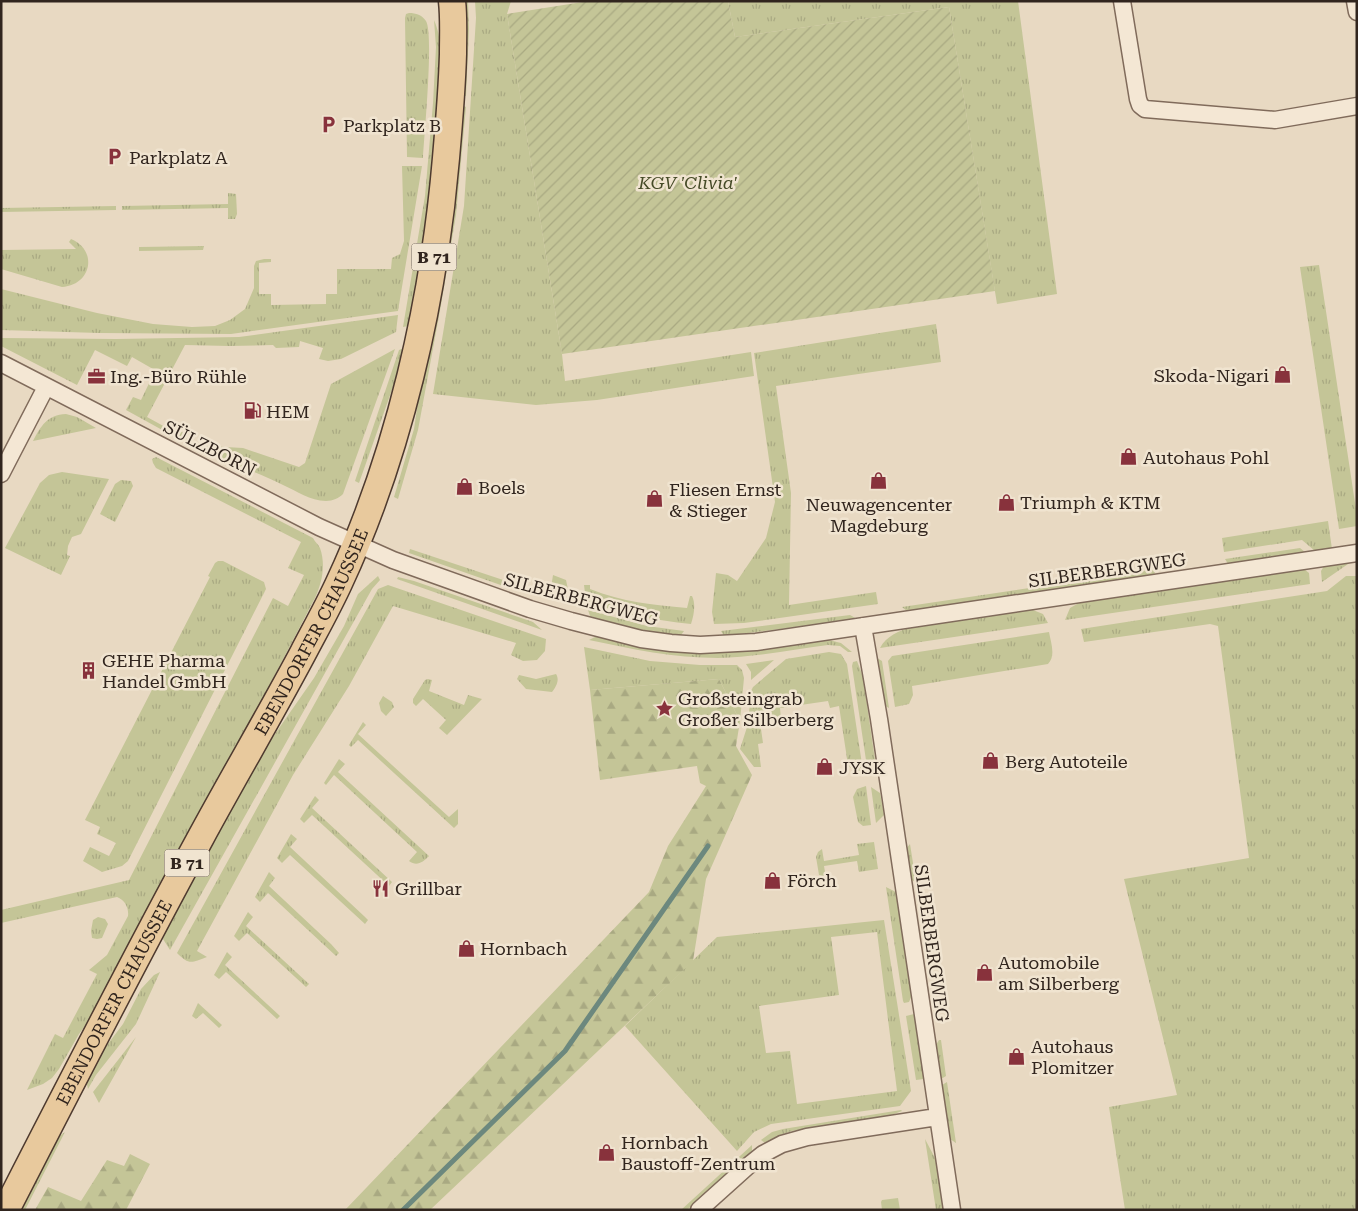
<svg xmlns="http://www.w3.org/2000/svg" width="1358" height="1211" font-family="'Roboto Serif',serif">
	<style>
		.grass { fill: url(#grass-tufts); fill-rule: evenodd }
		.forest { fill: url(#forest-firs) }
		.garden { fill: url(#garden-furrows) }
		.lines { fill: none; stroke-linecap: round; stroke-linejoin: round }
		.stream { stroke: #6c887e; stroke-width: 5 }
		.street-casing { stroke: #806b5b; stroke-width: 19 }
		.primary-casing { stroke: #4e3a2f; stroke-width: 29 }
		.street { stroke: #f4e7d4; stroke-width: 16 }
		.primary { stroke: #e8c99d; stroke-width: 26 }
		.labels { text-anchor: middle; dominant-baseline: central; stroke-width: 5; stroke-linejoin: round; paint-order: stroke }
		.shield { fill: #f0e4d0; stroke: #6a5e53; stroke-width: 1 }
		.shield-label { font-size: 16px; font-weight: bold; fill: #31251e }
		.poi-label { font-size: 18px; fill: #31251e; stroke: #f0e4d0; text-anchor: start }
		.park-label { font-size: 18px; font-style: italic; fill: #464b27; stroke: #f0e4d0 }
		.street-label { font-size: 18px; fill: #31251e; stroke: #f0e4d0 }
	</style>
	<defs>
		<pattern id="grass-tufts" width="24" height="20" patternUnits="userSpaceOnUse" patternTransform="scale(1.25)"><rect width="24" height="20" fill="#c4c597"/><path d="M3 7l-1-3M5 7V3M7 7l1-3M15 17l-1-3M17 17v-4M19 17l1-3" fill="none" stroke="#a9a982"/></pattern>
		<pattern id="forest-firs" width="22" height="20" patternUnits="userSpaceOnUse" patternTransform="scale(1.25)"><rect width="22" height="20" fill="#c4c597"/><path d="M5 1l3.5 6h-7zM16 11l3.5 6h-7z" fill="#a9a982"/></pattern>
		<pattern id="garden-furrows" width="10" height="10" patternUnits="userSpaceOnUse" patternTransform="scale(1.25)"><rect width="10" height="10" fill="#c4c597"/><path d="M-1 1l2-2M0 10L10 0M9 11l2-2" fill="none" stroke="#a9a982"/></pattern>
	</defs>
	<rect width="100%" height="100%" fill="#e8d9c2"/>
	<path class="grass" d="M464 1H468L469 29 466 96H463Z
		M475 1H511L507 14 562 354 565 381 751 352 754 376 597 400 536 405 433 394 464 206 476 18Z
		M728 1H1018L1057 294 997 304 949 7 735 37Z
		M409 13C416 13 422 15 426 21 434 34 424 137 423 158L407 157 405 18 406 14Z
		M434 20C445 45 440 73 438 99 434 175 424 251 408 326L403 327 425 196 433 103 436 47Z
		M462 105 466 107 456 215 441 305 418 430 398 499 394 497 414 429Z
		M402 166H422L398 311 231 334 99 333 1 330V289L97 313 153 324 192 327 215 326 230 320 245 309 254 288V266L256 261 264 259H271V262L259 263V294H271V305L326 304V294H337V269H391L392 258 400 254 404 241Z
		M228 193 236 194 237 214 235 219H228V208L122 210V206L228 204Z
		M116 206V210L1 212V208Z
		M71 239C98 250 92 285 62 287L1 269V250L76 249 69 242Z
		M204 246 203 250 139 251V247Z
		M1319 265 1357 516V526L1339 529 1300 267Z
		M398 315 396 332 341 359 328 361 319 359 323 348 300 341 299 347 276 348 273 345 229 346 185 345 147 417 178 434 181 432 185 433 187 439 184 442 126 410 133 397 141 400 154 373 153 369 132 357 127 366 95 350 77 385 1 346V338L116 339 239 337Z
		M936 324 941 362 776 386 791 493 789 605 876 592 878 604 744 623 714 624 712 612 716 573 728 575 737 581 766 538 775 502 754 353Z
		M404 348 394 384 359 483 355 481 399 350Z
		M395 349 343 494C339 498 333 501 326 501 310 501 297 491 283 485 258 472 231 464 205 452L208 446 243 448 299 467 305 463 331 384Z
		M66 414 77 417 96 428 33 441C41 426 47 415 66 414Z
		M156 457 313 538C315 542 318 544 320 548 326 565 322 583 315 598L108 995 79 1034 59 1069 52 1078 43 1084 27 1090 55 1034 63 1038 97 974 89 970 107 955 128 916C129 908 125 900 117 897L1 923V910L129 880 273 598 288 606 304 575 288 568 301 542 156 468 153 463 152 459Z
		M62 472 109 479 81 534 72 537 68 546 67 555 70 556 61 575 5 548 40 483 49 475Z
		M121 480 131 481 133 486 115 522 100 514 115 484Z
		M1328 521 1332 549 1315 551 1302 540 1224 552 1222 538Z
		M1300 548 1305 552 1228 564 1225 559Z
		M410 549 524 587 521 592 409 553Z
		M218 561H223L264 582 266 589 128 861 122 866 102 872 83 861 90 847 109 856 116 843 97 834 100 827 85 820 210 577 208 576 215 563Z
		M1351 562 1322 582 1321 571 1324 566Z
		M1156 569 1154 575 908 612 902 607Z
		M1304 569 1309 573 1310 584 1065 620 1070 608 1079 603Z
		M553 575 566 580 569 594 551 588Z
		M378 576 380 580 372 589 170 950 163 939 167 920 238 787 314 678 344 626 358 594Z
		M1346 576H1357V1210H1125L1109 1107 1177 1095 1124 879 1249 858 1218 626 1210 624 1084 642 1081 629 1327 591Z
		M398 577 414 581 533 622 542 630 397 579Z
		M388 585 546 639 545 651 537 660 523 661 511 655 516 643 393 606 349 686 293 775 197 951 207 957C191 963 189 965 177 953L378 589Z
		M584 585H590V589C623 602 652 605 687 608L690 596H692C696 604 694 615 691 624 654 620 620 614 586 601Z
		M588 610 647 626 684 631 681 635C650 633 620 626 590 616Z
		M1033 610 1043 614 1048 623 880 648C886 636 899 631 911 627Z
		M850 615 857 619 724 636 721 631Z
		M1049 632C1051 643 1056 656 1048 664L912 686 913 695 909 704 895 707 888 661 892 656Z
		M597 636C650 651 703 656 757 650 780 648 805 640 829 640L841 643 852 652H848L840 646 828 645C791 650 754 657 718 658 674 658 631 649 589 640Z
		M584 647 650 661 700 665H737L742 670 744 678 740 721 719 679 590 690Z
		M829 652 841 654 847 664 863 771H854L848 765 839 706 830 708 828 701 780 708 781 719 760 722 763 743 758 744 761 767H754L740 749 748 724 751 691 753 687 786 659Z
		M877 658 882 661 889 708 882 704Z
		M774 660 751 680V672L746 664Z
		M857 661 863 677 875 760 869 767H867L852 666 853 662Z
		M556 674C560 680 556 687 552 692L526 689 517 679 519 675 536 679Z
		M428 679 432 680 429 691 464 705 468 695 482 699 447 735 439 728 446 720 423 699 416 706 413 703V699L425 680Z
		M383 696 392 702 394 707 386 716 381 711 379 703Z
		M363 722 366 725 358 734 449 817 458 809V824L454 828 358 740 351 747 349 745Z
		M339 759 345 764 338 772 429 856C423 862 417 867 409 861L417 852 334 775 326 785 324 783Z
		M866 786 871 825 863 826 858 822 853 797 857 789Z
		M871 787 880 793 884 815 876 823Z
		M315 796 319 800 312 808 392 882 389 886 312 815 304 823 300 819Z
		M291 834 297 839 290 847 364 916 368 920 365 924 290 855 282 863 277 858Z
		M874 842 878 869 859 872 857 861 824 866 826 878 819 875 816 857 818 852 822 849 824 861 859 855 857 844Z
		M910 844 916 882 910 879 905 850Z
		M269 872 275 878 269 886 331 944 339 953 336 956 268 893 260 902 255 897Z
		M886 887 896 892 912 995 909 1002 904 1003 903 1001Z
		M248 912 253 917 246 926 309 984 306 987 247 933 239 941 234 936Z
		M98 917 105 919 108 924 102 938 97 939 92 938 91 931 93 920Z
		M884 920 911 1091 900 1106 771 1124 754 1132 737 1151 625 1026 717 937ZM877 932 897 1091 797 1104 790 1051 766 1053 759 1006 839 995 831 937Z
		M227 952 232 957 225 965 280 1016 277 1019 226 972 219 979 214 975Z
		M160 972 136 1024 96 1075 88 1089 86 1080 98 1057 123 1024 141 989 154 975Z
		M198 1003 222 1025 219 1028 203 1013 196 1019 192 1016Z
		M914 1014 924 1079 916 1080 906 1016Z
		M136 1037 99 1103 93 1092Z
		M939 1040H941L946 1076 941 1079 936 1045Z
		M947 1082 956 1143 950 1139 942 1085Z
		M901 1110 902 1111 886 1117 792 1131 780 1135 765 1143 761 1140 772 1132 783 1129Z
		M65 1132 25 1210H17L54 1140Z
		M925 1139 936 1160 945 1210H936Z
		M752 1145V1151L687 1210H681Z
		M898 1198 900 1210H882L881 1202 882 1200Z"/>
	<path class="forest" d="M719 679 740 721 736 746 752 775 706 879 693 961 430 1210H345L649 892 668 846 706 786 700 783 697 766 600 780 590 690Z
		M130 1154 150 1164 126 1210H35L48 1187 81 1201 107 1160 124 1166Z"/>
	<path class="garden" d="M589 1H728L735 37 949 7 995 291 562 354 507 14Z"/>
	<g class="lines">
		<path class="stream" d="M403 1210 565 1051 708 846"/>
		<defs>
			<path id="street" d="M1122 1 1138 99 1140 105 1145 109 1275 120 1357 106
				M1355 1 1357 12
				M1 363 319 527 393 560 530 609 571 621 641 639 671 643 700 645 756 642 1357 553
				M1 474 46 387
				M863 626 879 719 952 1210
				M699 1210 748 1166 763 1154 782 1144 807 1137 937 1117"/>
			<g id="primary">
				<path id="s1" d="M6 1210C70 1085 134 960 201 837 234 776 270 715 303 653 315 630 328 607 339 583 399 455 434 300 446 158 449 124 452 89 453 54 453 36 454 18 452 1"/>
			</g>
		</defs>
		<use href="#street" class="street-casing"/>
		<use href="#primary" class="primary-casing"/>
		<use href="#street" class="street"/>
		<use href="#primary" class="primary"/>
	</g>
	<defs>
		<symbol id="parking-bare" viewBox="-9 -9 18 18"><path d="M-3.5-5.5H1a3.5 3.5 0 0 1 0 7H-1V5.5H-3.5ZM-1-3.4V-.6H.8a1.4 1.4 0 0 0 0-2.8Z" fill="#88323c" stroke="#f0e4d0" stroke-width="2.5" paint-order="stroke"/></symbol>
		<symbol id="shop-bare" viewBox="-9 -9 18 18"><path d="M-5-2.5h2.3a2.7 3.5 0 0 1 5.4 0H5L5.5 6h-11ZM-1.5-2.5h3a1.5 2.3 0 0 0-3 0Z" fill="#88323c" stroke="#f0e4d0" stroke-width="2.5" paint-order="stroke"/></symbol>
		<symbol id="office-bare" viewBox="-9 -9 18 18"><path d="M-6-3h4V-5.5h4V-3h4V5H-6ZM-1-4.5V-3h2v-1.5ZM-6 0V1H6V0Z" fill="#88323c" stroke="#f0e4d0" stroke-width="2.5" paint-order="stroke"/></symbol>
		<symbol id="fuel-bare" viewBox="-9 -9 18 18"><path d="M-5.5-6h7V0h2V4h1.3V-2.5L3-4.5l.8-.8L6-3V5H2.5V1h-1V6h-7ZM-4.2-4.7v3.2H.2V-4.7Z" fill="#88323c" stroke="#f0e4d0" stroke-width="2.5" paint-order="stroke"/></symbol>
		<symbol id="building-bare" viewBox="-9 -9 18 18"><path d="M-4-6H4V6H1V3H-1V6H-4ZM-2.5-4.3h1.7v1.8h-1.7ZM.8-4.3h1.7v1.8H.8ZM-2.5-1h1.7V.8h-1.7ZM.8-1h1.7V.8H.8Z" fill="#88323c" stroke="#f0e4d0" stroke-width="2.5" paint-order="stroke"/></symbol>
		<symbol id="sight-bare" viewBox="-9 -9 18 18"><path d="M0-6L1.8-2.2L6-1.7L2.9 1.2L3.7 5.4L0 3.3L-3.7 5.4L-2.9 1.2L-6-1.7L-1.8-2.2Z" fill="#88323c" stroke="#f0e4d0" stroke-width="2.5" paint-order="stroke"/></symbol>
		<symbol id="restaurant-bare" viewBox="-9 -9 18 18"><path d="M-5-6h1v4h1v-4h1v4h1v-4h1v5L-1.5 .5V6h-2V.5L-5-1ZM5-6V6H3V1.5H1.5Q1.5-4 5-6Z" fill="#88323c" stroke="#f0e4d0" stroke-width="2.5" paint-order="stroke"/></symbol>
	</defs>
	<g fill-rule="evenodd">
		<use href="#parking-bare" x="316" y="112" width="25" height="25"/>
		<use href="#parking-bare" x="102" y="144" width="25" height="25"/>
		<use href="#shop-bare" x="1270" y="362" width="25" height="25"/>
		<use href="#office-bare" x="84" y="364" width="25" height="25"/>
		<use href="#fuel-bare" x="240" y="398" width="25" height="25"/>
		<use href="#shop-bare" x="1116" y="444" width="25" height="25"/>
		<use href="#shop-bare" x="866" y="468" width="25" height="25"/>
		<use href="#shop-bare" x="452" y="474" width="25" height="25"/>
		<use href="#shop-bare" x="642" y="486" width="25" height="25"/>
		<use href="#shop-bare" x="994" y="490" width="25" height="25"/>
		<use href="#building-bare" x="76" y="658" width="25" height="25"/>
		<use href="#sight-bare" x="652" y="696" width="25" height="25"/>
		<use href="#shop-bare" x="978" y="748" width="25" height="25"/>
		<use href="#shop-bare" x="812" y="754" width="25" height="25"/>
		<use href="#shop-bare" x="760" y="868" width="25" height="25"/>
		<use href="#restaurant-bare" x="368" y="876" width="25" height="25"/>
		<use href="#shop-bare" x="454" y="936" width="25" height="25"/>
		<use href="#shop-bare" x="972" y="960" width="25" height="25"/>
		<use href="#shop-bare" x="1004" y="1044" width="25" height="25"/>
		<use href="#shop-bare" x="594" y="1140" width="25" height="25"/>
	</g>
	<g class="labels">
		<g class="shield">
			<rect x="411.5" y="243.5" width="45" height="27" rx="4"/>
			<rect x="164.5" y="849.5" width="45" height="27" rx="4"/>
		</g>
		<g class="shield-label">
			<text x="434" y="257">B 71</text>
			<text x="187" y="863">B 71</text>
		</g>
		<g class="poi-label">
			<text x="343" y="125">Parkplatz B</text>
			<text x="129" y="157">Parkplatz A</text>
			<text x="1269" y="375" text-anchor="end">Skoda-Nigari</text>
			<text x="110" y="376">Ing.-Büro Rühle</text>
			<text x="266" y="411">HEM</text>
			<text x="1143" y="457">Autohaus Pohl</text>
			<text x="478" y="487">Boels</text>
			<text x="669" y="489">Fliesen Ernst<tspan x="669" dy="21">&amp; Stieger</tspan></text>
			<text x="1020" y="502">Triumph &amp; KTM</text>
			<text x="879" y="504" text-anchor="middle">Neuwagencenter<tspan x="879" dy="21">Magdeburg</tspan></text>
			<text x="102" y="660">GEHE Pharma<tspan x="102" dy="21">Handel GmbH</tspan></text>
			<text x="678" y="698">Großsteingrab<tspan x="678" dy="21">Großer Silberberg</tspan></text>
			<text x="1005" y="761">Berg Autoteile</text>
			<text x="839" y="767">JYSK</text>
			<text x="787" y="880">Förch</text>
			<text x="395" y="888">Grillbar</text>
			<text x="480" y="948">Hornbach</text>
			<text x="998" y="962">Automobile<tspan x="998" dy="21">am Silberberg</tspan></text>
			<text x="1031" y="1046">Autohaus<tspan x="1031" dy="21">Plomitzer</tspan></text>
			<text x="621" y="1142">Hornbach<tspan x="621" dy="21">Baustoff-Zentrum</tspan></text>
		</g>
		<g class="park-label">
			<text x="688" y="182">KGV 'Clivia'</text>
		</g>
		<g class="street-label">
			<text transform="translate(210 448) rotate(27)">SÜLZBORN</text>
			<text transform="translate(1107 570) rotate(-8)">SILBERBERGWEG</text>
			<text transform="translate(581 599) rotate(15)">SILBERBERGWEG</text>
			<text stroke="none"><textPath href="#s1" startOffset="654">EBENDORFER CHAUSSEE</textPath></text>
			<text transform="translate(932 943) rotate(82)">SILBERBERGWEG</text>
			<text stroke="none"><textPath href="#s1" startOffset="234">EBENDORFER CHAUSSEE</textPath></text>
		</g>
	</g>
	<rect width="1358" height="1211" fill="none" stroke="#31251e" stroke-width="5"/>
</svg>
